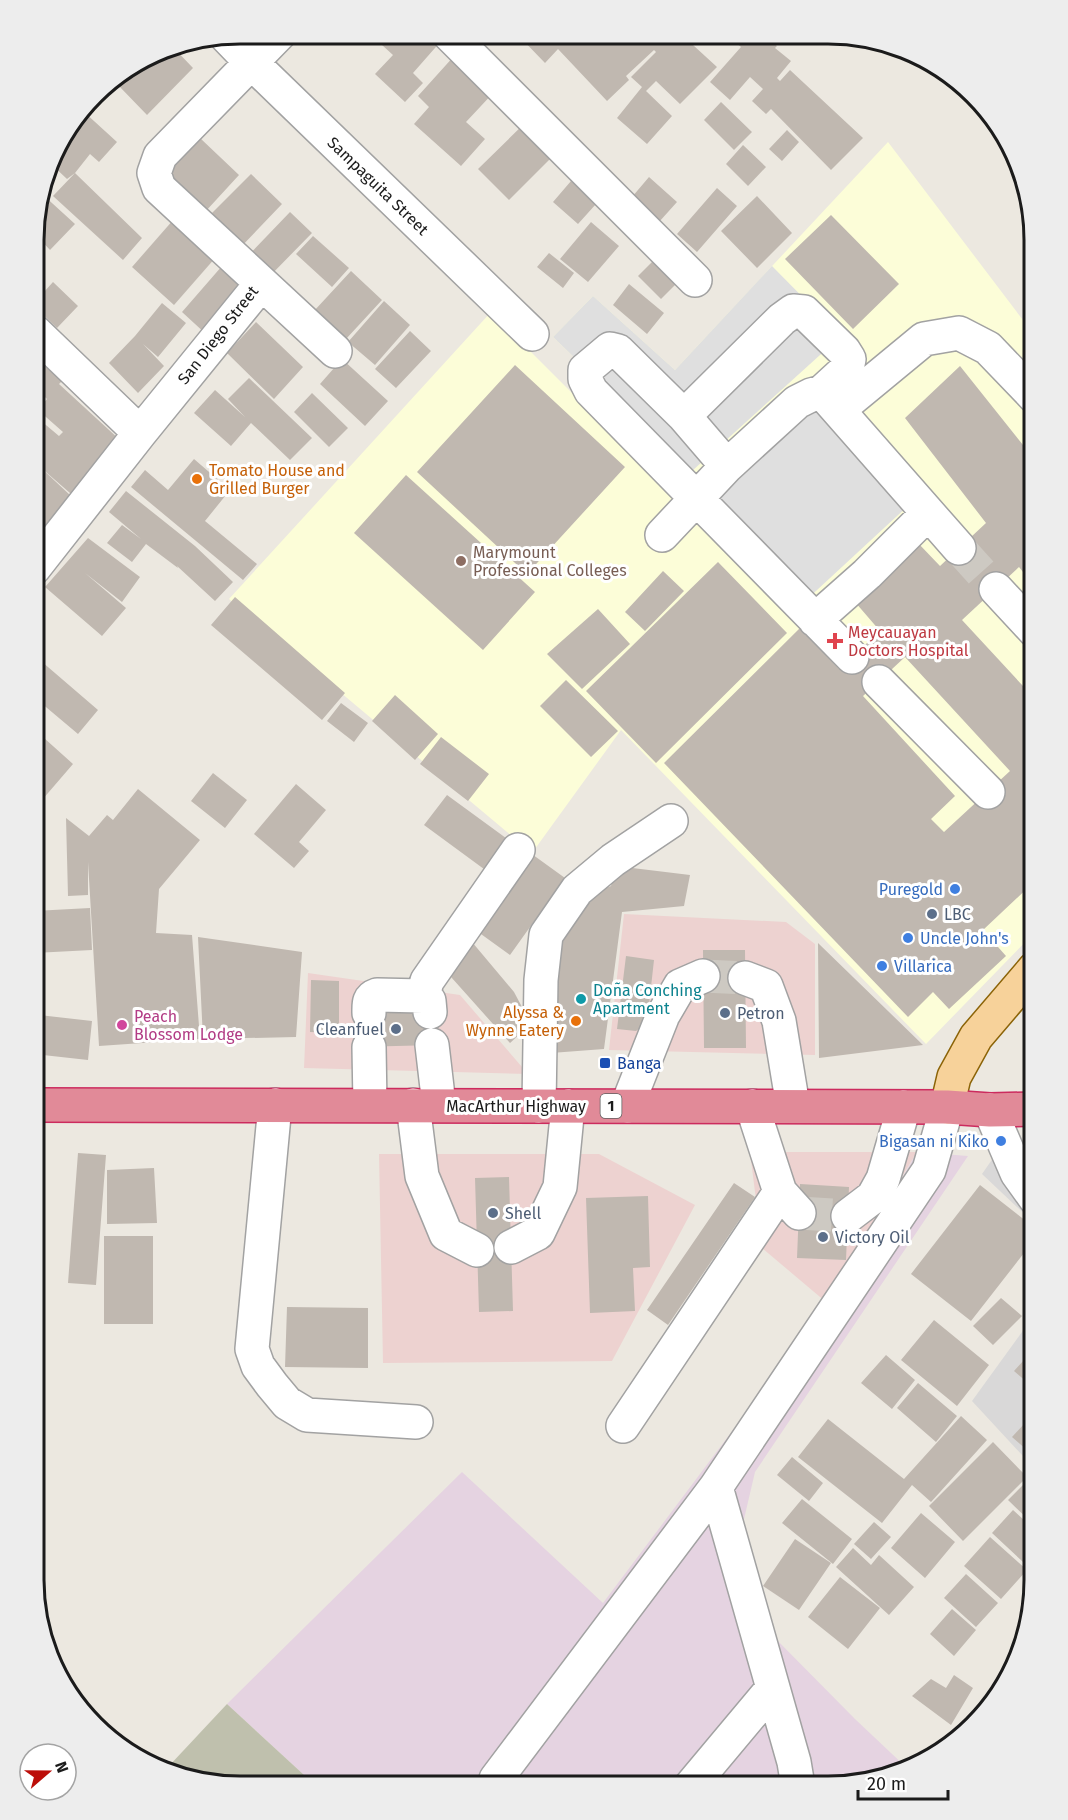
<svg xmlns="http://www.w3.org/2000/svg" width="1068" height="1820" font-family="'Fira Sans',sans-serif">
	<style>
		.residential { fill: #d9d8d8 }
		.commercial { fill: #edd2d0 }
		.industrial { fill: #e5d3e1 }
		.education { fill: #fcfdd8 }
		.construction { fill: #bfc0ad }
		.parking { fill: #dfdfdf }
		.building { fill: #c0b8b0; fill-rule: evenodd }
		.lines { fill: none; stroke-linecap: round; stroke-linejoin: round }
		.minor-tunnel { stroke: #cdc9c2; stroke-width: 33; stroke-dasharray: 33 16; stroke-linecap: butt }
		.minor-casing { stroke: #a2a2a2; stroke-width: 36 }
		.major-casing { stroke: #8b6307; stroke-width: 36 }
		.highway-casing { stroke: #cc2b5e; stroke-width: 36 }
		.minor { stroke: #fff; stroke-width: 33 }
		.major { stroke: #f7d29a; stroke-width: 33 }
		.highway { stroke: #e18a98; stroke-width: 33 }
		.food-dot { fill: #e8710a; stroke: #fff; stroke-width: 2 }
		.education-dot { fill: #8d6e63; stroke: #fff; stroke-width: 2 }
		.health-dot { fill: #e0444e; stroke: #fff; stroke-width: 2 }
		.shop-dot { fill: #3f7fe0; stroke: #fff; stroke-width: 2 }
		.service-dot { fill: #5c6f8a; stroke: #fff; stroke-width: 2 }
		.culture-dot { fill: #0f9aa8; stroke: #fff; stroke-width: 2 }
		.hotel-dot { fill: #d1479c; stroke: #fff; stroke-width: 2 }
		.transit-dot { fill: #1a4fb4; stroke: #fff; stroke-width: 2 }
		.labels { text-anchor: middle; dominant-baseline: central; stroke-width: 6; stroke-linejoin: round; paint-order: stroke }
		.shield { fill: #fff; stroke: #5f5f5f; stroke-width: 1.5 }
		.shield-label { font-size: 15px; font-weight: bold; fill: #1b1b1b }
		.street-label { font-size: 16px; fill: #1b1b1b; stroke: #fff }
		.food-label { font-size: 16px; fill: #c56008; stroke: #fff; text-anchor: start }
		.education-label { font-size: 16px; fill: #785e54; stroke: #fff; text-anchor: start }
		.health-label { font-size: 16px; fill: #be3a42; stroke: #fff; text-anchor: start }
		.shop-label { font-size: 16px; fill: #366cbe; stroke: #fff; text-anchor: end }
		.service-label { font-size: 16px; fill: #4e5e75; stroke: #fff; text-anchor: start }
		.culture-label { font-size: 16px; fill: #0d838f; stroke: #fff; text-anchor: start }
		.hotel-label { font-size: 16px; fill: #b23c85; stroke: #fff; text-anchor: start }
		.transit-label { font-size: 16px; fill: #164399; stroke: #fff; text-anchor: start }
		.rim { fill: none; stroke: #1b1b1b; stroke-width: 3 }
	</style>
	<rect width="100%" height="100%" fill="#ece8e0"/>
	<path class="residential" d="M998 1151 1035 1179V1224L982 1174Z
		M1035 1314V1469L972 1401Z"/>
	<path class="commercial" d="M624 914 786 922 815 944V1055L609 1050Z
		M308 973 460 995 528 1074 304 1068Z
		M750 1152H917L826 1302 762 1248Z
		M379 1154H599L695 1205 612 1361 383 1363Z"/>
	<path class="industrial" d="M917 1152 968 1156 755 1472 741 1532 771 1634 855 1719 909 1770 829 1787 316 1786 227 1704 462 1472 603 1603 833 1297Z"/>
	<path class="education" d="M888 142 1035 336V932L926 1044 621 730 532 853 229 599 491 312 671 492 692 471 553 337 593 296 675 370Z"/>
	<path class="construction" d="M227 1704 316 1786 213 1785 168 1767Z"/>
	<path class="parking" d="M772 266 841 336 692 471 553 337 593 296 675 370Z
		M818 405 910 504 803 603 712 504Z"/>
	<path class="building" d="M393 33 435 34 442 40 413 73 423 83 405 102 375 74 393 55 382 45Z
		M517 34H587L592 39 596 34H681L717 67 680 104 656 81 646 91 672 116 647 144 617 118 642 87 631 77 656 52 654 50 626 76 629 80 607 101 558 49 545 63Z
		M737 34 764 35 777 46 775 48 791 61 777 78 780 81 790 70 863 138 831 170 771 109 766 114 752 101 763 89 750 77 730 100 710 82 741 47 732 39Z
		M172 46 193 68 147 115 118 85 145 59 161 49Z
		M455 55 495 91 466 122 485 139 461 166 414 124 429 107 418 96Z
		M721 102 752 132 734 150 704 120Z
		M83 111 117 142 99 162 90 154 75 173 67 179 50 163 54 148Z
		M529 119 559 150 509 200 478 169Z
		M787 130 799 142 782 161 769 149Z
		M200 138 239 175 205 212 166 175Z
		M743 145 766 167 748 186 726 164Z
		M75 173 142 238 123 260 53 196Z
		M251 174 282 204 239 249 207 218Z
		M649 177 677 202 659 222 632 197Z
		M571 181 596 204 578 224 553 202Z
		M717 188 737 206 697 252 677 234Z
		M41 193 75 224 50 250 37 236 35 238V213Z
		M757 196 792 233 757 268 721 231Z
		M290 212 312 233 266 280 245 259Z
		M831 215 899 284 853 329 785 259Z
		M174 219 216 257 174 305 132 267Z
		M591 222 619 246 588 282 560 259Z
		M313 236 349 268 332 287 296 254Z
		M549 253 574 273 563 288 537 267Z
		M655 259 678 282 661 299 638 276Z
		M222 266 248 288 207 335 182 312Z
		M351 271 382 300 346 339 314 311Z
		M53 282 78 306 57 328 35 307V302Z
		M629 284 664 313 647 334 613 305Z
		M384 301 410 325 375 365 348 342Z
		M162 303 186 323 158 357 143 344 164 366 138 393 109 363 135 336Z
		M256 322 303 367 274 399 227 353Z
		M410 331 431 351 396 388 375 369Z
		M35 355 63 380 59 384 121 441 78 500 39 466 71 496 34 539V415L59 436 63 432 38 410 47 399 35 387Z
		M342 359 388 401 365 426 320 384Z
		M515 365 625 467 527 574 417 472Z
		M960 366 1035 460V587L1019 567 962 620 1035 699V881L983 930 1006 956 949 1009 933 992 908 1017 664 763 800 628 839 669 880 631 855 602 918 543 940 566 986 523 905 418ZM905 657 1010 771 944 832 931 819 955 796 863 696Z
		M249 378 312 438 290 460 251 423 231 446 194 413 215 390 245 417 228 399Z
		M312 393 348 428 329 447 294 412Z
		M194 459 230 490 205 521 257 564 243 580 131 487 145 470 168 490Z
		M406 475 535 592 483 650 354 533Z
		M126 491 195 546 233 582 215 601 177 566 178 568 146 544 132 562 107 543 122 525 141 539 109 512Z
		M88 538 140 577 122 602 85 573 126 608 102 636 45 587Z
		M718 562 787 633 656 763 586 691Z
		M663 571 684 591 645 631 625 612Z
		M235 597 345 693 322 720 211 625Z
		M598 609 630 644 582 689 547 654Z
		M34 655 98 710 78 734 34 697Z
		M566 680 618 731 591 757 540 706Z
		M395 695 438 734 415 760 372 721Z
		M341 703 368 723 354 742 327 721Z
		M34 729 73 764 42 800 34 793V781L36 779 34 777Z
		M441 737 489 774 468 801 420 764Z
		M213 773 247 800 225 828 191 801Z
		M296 784 326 810 299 842 309 851 294 868 254 834Z
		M138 789 200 840 159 889 156 933 192 935 200 1039 99 1046 88 862V895L68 896 66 818 89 836 107 815 113 820Z
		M447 795 510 841 488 872 424 825Z
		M529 852 565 878 510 955 474 929Z
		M616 866 690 875 684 906 622 912 604 1049 551 1053 553 950 590 895 611 886Z
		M90 908 92 950 34 953V911Z
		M198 937 302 952 296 1037 203 1039Z
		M472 942 514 992 531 1024 510 1043 443 968Z
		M818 943 923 1045 819 1058Z
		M703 950H745L746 1048H704Z
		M626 956 654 960 647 1023 636 1031 617 1029Z
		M311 980 339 981V1033L310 1032Z
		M436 1012V1045L356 1047 354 1013Z
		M39 1015 92 1021 88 1060 34 1054Z
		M1015 1143 1035 1144V1179Z
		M78 1153 106 1155 96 1285 68 1283Z
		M154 1168 157 1223 107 1224V1170Z
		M509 1177 513 1311 479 1312 475 1178Z
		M734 1183 755 1197 668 1325 647 1310Z
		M800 1184 849 1187 846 1260 797 1258Z
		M980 1185 1035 1228V1239L971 1321 911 1274Z
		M648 1196 650 1267 633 1268 635 1311 590 1313 586 1198Z
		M104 1236H153V1324H104Z
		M1001 1298 1022 1316 993 1345 973 1326Z
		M287 1307 368 1308V1368L285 1367Z
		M934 1320 989 1365 957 1406 901 1360Z
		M1035 1348V1389L1014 1371Z
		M886 1355 915 1380 892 1409 861 1383Z
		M918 1383 957 1416 936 1442 897 1408Z
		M1035 1412V1457L1012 1437Z
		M961 1416 987 1440 931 1502 912 1485 882 1523 798 1457 828 1419 904 1479Z
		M993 1442 1027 1477 963 1541 929 1506Z
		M792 1457 823 1483 809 1501 777 1475Z
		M1035 1473V1526L1008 1500Z
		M802 1499 852 1539 833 1564 782 1523Z
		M1013 1510 1035 1530V1550L1023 1562 992 1533Z
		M921 1513 955 1542 925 1578 891 1548Z
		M874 1522 891 1537 871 1559 854 1544Z
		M990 1537 1027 1570 1001 1599 964 1566Z
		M795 1539 831 1563 799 1610 763 1586Z
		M853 1548 871 1565 879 1555 914 1587 889 1615 836 1567Z
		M966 1574 998 1603 976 1627 944 1598Z
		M840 1577 880 1608 848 1649 808 1617Z
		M952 1609 976 1630 954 1656 930 1634Z
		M954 1675 973 1688 951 1725 912 1696 931 1679 946 1688Z"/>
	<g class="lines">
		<path class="minor-tunnel" d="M959 548 996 589
			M703 976 745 978
			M799 1213 848 1216"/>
		<defs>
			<path id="minor" d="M280 33 160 156 154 173 159 188 335 351
				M449 34 695 280
				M226 36 251 62 532 334
				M35 332 140 433
				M838 410 924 339 959 333 988 348 1035 397
				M684 416 618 351 610 349 585 370V379L591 391 852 657
				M727 466 684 416 782 319 793 311 804 312 844 351 849 359 847 369 822 392
				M662 535 727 466 797 402 811 395 822 392 959 548
				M34 568 140 433 261 284
				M996 589 1035 631
				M815 620 867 574 928 513
				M879 682 988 792
				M745 978 766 986 779 1021 793 1106
				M423 996 427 981 518 850
				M369 1013C369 1004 368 998 377 995L423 996 429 1001 430 1012
				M432 1045 439 1105
				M369 1047 370 1105
				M275 1105 252 1349 258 1366 272 1385 287 1403 307 1415 416 1422
				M413 1105 422 1176 446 1234 477 1250
				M539 1106 541 980 546 935 577 890 613 860 671 821
				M627 1106 663 1015 680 986 703 976
				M752 1106 780 1192 799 1213
				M990 1110 1017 1173 1035 1198
				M848 1216 873 1197 883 1179 904 1107
				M511 1247 538 1233 560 1187 568 1106
				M623 1426 780 1192
				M716 1487 794 1762 797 1780 796 1787
				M496 1779 716 1487 929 1170 947 1107
				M690 1787 772 1689"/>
			<path id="major" d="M947 1107 954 1077 976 1037 1035 968"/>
			<path id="highway" d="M34 1105 947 1107 990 1110 1035 1109"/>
		</defs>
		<use href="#minor" class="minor-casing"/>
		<use href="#major" class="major-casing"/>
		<use href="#highway" class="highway-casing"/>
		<use href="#minor" class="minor"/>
		<use href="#major" class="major"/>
		<use href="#highway" class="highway"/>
	</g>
	<g class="food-dot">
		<circle cx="197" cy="479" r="6"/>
		<circle cx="576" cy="1021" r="6"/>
	</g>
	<circle class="education-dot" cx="461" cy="561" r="6"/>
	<path class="health-dot" d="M832 632h6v6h6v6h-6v6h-6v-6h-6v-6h6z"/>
	<g class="shop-dot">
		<circle cx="955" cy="889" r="6"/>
		<circle cx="908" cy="938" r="6"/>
		<circle cx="882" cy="966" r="6"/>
		<circle cx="1001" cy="1141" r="6"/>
	</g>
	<g class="service-dot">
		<circle cx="932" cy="914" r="6"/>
		<circle cx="725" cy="1013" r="6"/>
		<circle cx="396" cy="1029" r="6"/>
		<circle cx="493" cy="1213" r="6"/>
		<circle cx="823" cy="1237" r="6"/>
	</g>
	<circle class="culture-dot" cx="581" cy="999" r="6"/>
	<circle class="hotel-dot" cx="122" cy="1025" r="6"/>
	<rect class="transit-dot" x="599" y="1057" width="12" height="12" rx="3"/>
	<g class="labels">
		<rect class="shield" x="600.5" y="1094" width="21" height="24" rx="4.5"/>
		<g class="shield-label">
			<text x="611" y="1106">1</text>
		</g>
		<g class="street-label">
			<text transform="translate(378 186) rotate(44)">Sampaguita Street</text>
			<text transform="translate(218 335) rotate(-52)">San Diego Street</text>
			<text x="516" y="1106">MacArthur Highway</text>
		</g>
		<g class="food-label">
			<text x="209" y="470">Tomato House and<tspan x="209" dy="18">Grilled Burger</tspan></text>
			<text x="564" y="1012" text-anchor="end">Alyssa &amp;<tspan x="564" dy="18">Wynne Eatery</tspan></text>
		</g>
		<g class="education-label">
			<text x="473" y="552">Marymount<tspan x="473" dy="18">Professional Colleges</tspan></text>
		</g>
		<g class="health-label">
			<text x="848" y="632">Meycauayan<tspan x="848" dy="18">Doctors Hospital</tspan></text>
		</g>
		<g class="shop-label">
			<text x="943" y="889">Puregold</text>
			<text x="920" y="938" text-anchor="start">Uncle John's</text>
			<text x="894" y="966" text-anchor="start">Villarica</text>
			<text x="989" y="1141">Bigasan ni Kiko</text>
		</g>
		<g class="service-label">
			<text x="944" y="914">LBC</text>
			<text x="737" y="1013">Petron</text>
			<text x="384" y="1029" text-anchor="end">Cleanfuel</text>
			<text x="505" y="1213">Shell</text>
			<text x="835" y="1237">Victory Oil</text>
		</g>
		<g class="culture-label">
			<text x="593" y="990">Doña Conching<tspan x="593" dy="18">Apartment</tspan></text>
		</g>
		<g class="hotel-label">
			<text x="134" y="1016">Peach<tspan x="134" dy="18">Blossom Lodge</tspan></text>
		</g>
		<g class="transit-label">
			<text x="617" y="1063">Banga</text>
		</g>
	</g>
	<path d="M0 0H1068V1820H0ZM240 44H828A196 196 0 0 1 1024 240V1580A196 196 0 0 1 828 1776H240A196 196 0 0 1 44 1580V240A196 196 0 0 1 240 44Z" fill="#ededed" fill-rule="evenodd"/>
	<path class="rim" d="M240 44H828A196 196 0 0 1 1024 240V1580A196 196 0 0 1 828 1776H240A196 196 0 0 1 44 1580V240A196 196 0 0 1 240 44Z"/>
	<g transform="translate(48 1772) rotate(70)"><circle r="28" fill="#ffffff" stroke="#a4a4a4" stroke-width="1.5"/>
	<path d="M0-4.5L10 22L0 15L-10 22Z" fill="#bc0e09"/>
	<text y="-9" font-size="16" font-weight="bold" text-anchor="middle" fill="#1b1b1b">N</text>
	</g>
	<path d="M858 1790v9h90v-9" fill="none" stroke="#1b1b1b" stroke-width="3"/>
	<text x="867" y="1790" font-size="18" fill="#1b1b1b" stroke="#ffffff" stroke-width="4.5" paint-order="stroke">20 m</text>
</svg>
